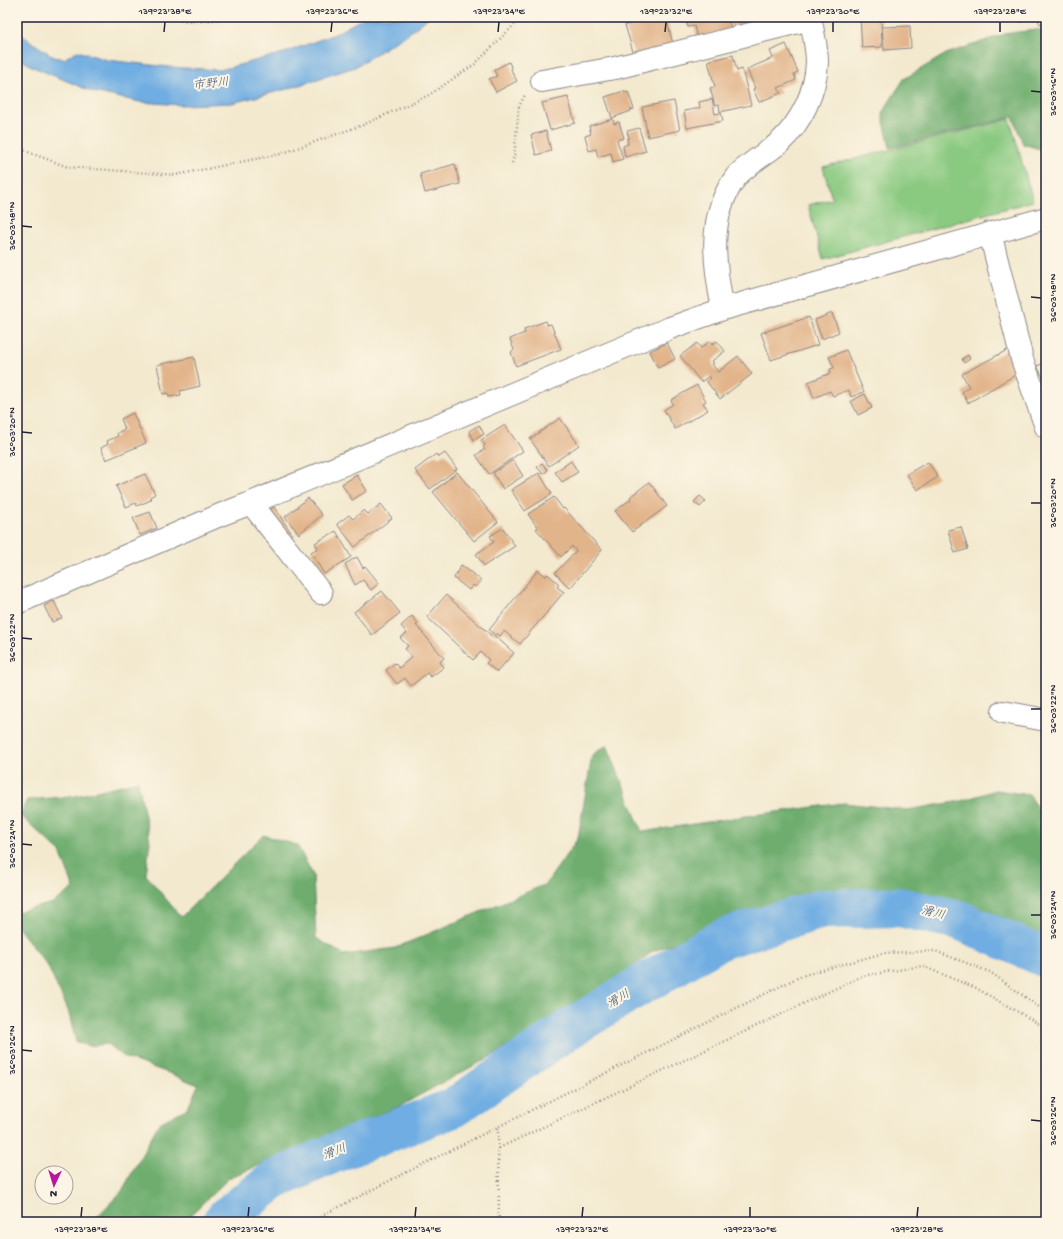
<svg xmlns="http://www.w3.org/2000/svg" width="1063" height="1239" font-family="'Gochi Hand','Klee One',sans-serif">
	<style>
		.green { fill: #89c980; stroke: #56765e }
		.forest { fill: #6ead6e; stroke: #486854 }
		.water { fill: #70ade2; stroke: #49688e }
		.lines { fill: none; stroke-linecap: round; stroke-linejoin: round }
		.river { stroke: #70ade2; stroke-width: 40 }
		.building { fill: #e2b48a }
		.minor-casing { stroke: #8a8685; stroke-width: 24 }
		.path { stroke: #8a8685; stroke-width: 2.5; stroke-dasharray: 1 3; stroke-linecap: butt }
		.minor { stroke: #fff; stroke-width: 22 }
		.ticks { fill: none; stroke: #22223b; stroke-width: 1.5 }
		.labels { text-anchor: middle; dominant-baseline: central; stroke-width: 4; stroke-linejoin: round; paint-order: stroke }
		.water-label { font-size: 12px; font-style: italic; fill: #3d5375; stroke: #fcf5e5 }
		.neatline { fill: none; stroke: #22223b; stroke-width: 1.5 }
		.ticks-label { font-size: 10px; text-anchor: middle; fill: #22223b }
	</style>
	<rect width="100%" height="100%" fill="#fcf5e5"/>
	<filter id="ink" filterUnits="userSpaceOnUse"><feTurbulence type="fractalNoise" baseFrequency=".025" numOctaves="2"/><feDisplacementMap in="SourceGraphic" scale="8" xChannelSelector="R" yChannelSelector="G"/><feConvolveMatrix kernelMatrix="1 2 1 2 8 2 1 2 1" color-interpolation-filters="sRGB"/></filter>
	<filter id="wash" filterUnits="userSpaceOnUse"><feTurbulence type="fractalNoise" baseFrequency=".012" numOctaves="4" result="noise"/><feDisplacementMap in="SourceGraphic" scale="16" xChannelSelector="R" yChannelSelector="G"/><feGaussianBlur stdDeviation="0.9" result="paint"/><feColorMatrix in="noise" values="0 0 0 0 0 0 0 0 0 0 0 0 0 0 0 0 0 1.4 0 .05"/><feComposite in="paint" operator="in"/></filter>
	<g filter="url(#wash)">
		<rect width="100%" height="100%" fill="#f3e9cf"/>
		<path class="green" d="M1010 119 1033 201 823 259 808 205 832 199 823 167Z"/>
		<path class="forest" d="M1046 29V146L1040 149 1023 144 1013 117 890 148 882 113 904 79 946 54 1008 33Z
			M607 745 642 832 746 816 844 803 907 810 961 801 996 790 1030 795 1046 825V939L920 892 787 903 653 951 589 1003 398 1107 229 1178 183 1222H92L122 1191 159 1123 188 1108 198 1085 166 1072 126 1058 107 1044 88 1046 76 1042 68 1010 47 965 17 926V912L53 903 74 888 60 852 20 815 27 800 76 796 138 781 150 842 146 875 181 917 263 835 297 845 313 875 316 938 344 955 395 948 546 884 578 838 592 755Z"/>
		<path class="water" d="M365 17H429L409 33 355 67 287 89 232 103 182 105 140 102 93 92 33 67 17 57V32L54 57 64 59 77 51 107 60 169 67 220 70 284 53 335 34Z"/>
		<g class="lines">
			<path class="river" d="M222 1222 226 1217 274 1180 334 1153 453 1108 566 1031 636 988 722 939 822 909 899 907 959 920 1046 958"/>
		</g>
		<g id="blocks">
			<path class="building" d="M655 17H666L673 44 634 55 625 25Z
				M685 17H728L731 29 697 37 694 26 688 27Z
				M731 17H749L751 24 734 28Z
				M860 17H881L882 47 862 48Z
				M1018 17H1032L1020 22Z
				M1037 17H1046V22L1040 24Z
				M910 26 911 48 884 50 882 27Z
				M786 44 798 72 794 74 796 80 778 88 781 93 759 102 753 89 755 88 747 69 773 58 770 51Z
				M733 55 737 71 742 69 751 105 720 112 719 105 715 106 710 88 715 87 708 61Z
				M509 62 512 69 511 70 517 81 496 92 489 79 497 76 494 70Z
				M624 91 625 93 628 92 634 109 630 110 631 111 612 118 605 97Z
				M568 97 575 123 550 130 542 103Z
				M712 99 715 114 721 113 723 121 687 128 684 111 700 108 699 102Z
				M674 101 680 130 648 137 642 107Z
				M613 119 614 124 619 122 624 138 617 140 623 159 613 162 611 153 598 157 596 149 589 151 585 136 591 134 589 126Z
				M639 128 646 151 625 157 623 146 628 144 627 139 629 138 627 131Z
				M546 131 551 151 536 155 531 135Z
				M455 164 460 184 425 193 420 174Z
				M832 313 839 332 822 339 815 320Z
				M809 317 818 345 771 360 761 333Z
				M546 321 547 325 551 324 561 349 516 366 511 352 514 350 510 339 525 333 524 329Z
				M710 341 712 344 717 341 725 351 712 361 714 363 712 364 718 372 738 356 752 374 720 399 707 382 711 378 709 376 701 382 680 356 697 343 701 348Z
				M667 343 675 359 658 368 650 351Z
				M1013 347 1020 372 968 403 962 392 969 387 962 374Z
				M846 350 864 392 851 397 849 390 833 396 830 391 814 398 808 382 831 373 830 369 834 368 829 357Z
				M968 355 970 359 964 363 962 359Z
				M194 357 200 386 180 391 181 395 169 397 168 393 163 394 157 365Z
				M1046 362V394L1043 389 1046 387 1043 381H1045L1037 366Z
				M697 385 706 401 703 403 708 410 675 429 664 410 673 404 671 400Z
				M865 394 872 408 858 415 851 401Z
				M133 413 146 443 106 460 101 448 108 444 107 441 118 436 117 433 125 429 121 419Z
				M560 418 579 445 549 466 530 439Z
				M479 425 484 434 474 440 469 431Z
				M505 425 523 451 489 474 476 455 485 449 483 447 485 445 481 440Z
				M445 453 457 469 430 489 415 470 436 454 439 457Z
				M513 460 523 476 503 489 493 473Z
				M571 461 578 472 562 482 555 472Z
				M928 462 938 477 917 490 907 474Z
				M542 463 548 470 543 474 537 467Z
				M457 472 498 522 474 541 433 492Z
				M539 473 552 494 525 511 511 490Z
				M145 474 155 494 150 497 151 500 137 506 136 503 126 507 116 486Z
				M357 475 367 491 352 500 342 484Z
				M649 482 667 506 632 532 615 511 631 499 630 497Z
				M700 496 706 501 700 507 694 502Z
				M554 497 563 509 564 508 602 550 570 588 555 573 576 551 572 546 561 557 536 529 538 528 528 514Z
				M308 498 322 515 299 534 285 517Z
				M381 504 392 518 355 547 337 524 349 515 353 519 364 510 368 514Z
				M274 507 292 534 284 540 266 513Z
				M150 512 157 528 140 535 133 518Z
				M961 527 968 549 955 553 948 530Z
				M503 528 515 546 484 566 476 554 494 542 490 536Z
				M336 531 351 557 324 574 311 552 318 548 315 543Z
				M357 557 363 568 365 566 379 583 371 590 363 580 355 585 345 564Z
				M461 565 481 580 475 587 473 585 469 590 454 578Z
				M538 570 546 576 548 574 559 584 557 587 564 592 520 644 504 631 500 636 497 633 495 635 489 630Z
				M382 591 400 613 372 635 354 612Z
				M446 595 494 638 495 636 514 653 497 672 486 663 489 660 481 652 473 660 427 617Z
				M54 601 62 618 52 622 44 606Z
				M412 616 418 624 416 625 444 658 440 662 444 667 431 677 427 673 411 686 405 678 397 684 386 670 395 663 399 668 412 657 405 649 408 646 400 638 407 633 401 626Z"/>
		</g>
	</g>
	<g filter="url(#ink)">
		<use href="#blocks" fill-opacity="0" stroke="#8a8685" stroke-width="1"/>
		<g class="lines">
			<defs>
				<path id="minor" d="M542 81 615 68 810 19
					M990 233 1022 359 1046 427
					M723 309C714 265 707 216 736 177 745 166 767 153 779 143 801 123 816 92 817 62 817 47 813 32 810 17
					M251 503 321 593
					M17 603 220 515 251 503 670 328 723 309 1046 218
					M1003 712 1046 720"/>
			</defs>
			<use href="#minor" class="minor-casing"/>
			<path class="path" d="M153 17 195 22 241 17
				M17 148 68 167 176 175 280 154 363 125 429 95 475 64 522 17
				M512 163 514 157 519 106 525 95
				M498 1128 499 1222
				M499 1148 862 976 922 966 976 988 1046 1028
				M310 1222 391 1180 801 976 884 953 935 951 990 972 1046 1012
				M1043 1222V1049L1046 1040"/>
			<use href="#minor" class="minor"/>
		</g>
	</g>
	<path class="ticks" d="M164 32 165 22M331 32 332 22M498 32 499 22M665 32 666 22M833 32V22M1000 32V22M1031 91 1041 92M22 226 32 227M1031 297 1041 298M22 432 32 433M1031 503H1041M22 638 32 639M1031 709H1041M22 844 32 845M1031 915H1041M22 1050 32 1051M1031 1120 1041 1121M81 1217 82 1207M248 1217 249 1207M415 1217 416 1207M582 1217 583 1207M750 1217V1207M917 1217 918 1207"/>
	<g class="labels">
		<g class="water-label">
			<text transform="translate(211 85) rotate(-6)">市野川</text>
			<text transform="translate(933 914) rotate(13)">滑川</text>
			<text transform="translate(619 1000) rotate(-31)">滑川</text>
			<text transform="translate(335 1153) rotate(-22)">滑川</text>
		</g>
	</g>
	<rect width="1063" height="1239" fill="none" stroke="#fcf5e5" stroke-width="44"/>
	<g transform="translate(54 1185) rotate(184)"><circle r="19" fill="#fcf5e5" stroke="#a5a1a1"/>
	<path d="M0-3L7 15L0 10L-7 15Z" fill="#b5179e"/>
	<text y="-6" font-size="11" font-weight="bold" text-anchor="middle" fill="#22223b">N</text>
	</g>
	<rect x="22" y="22" width="1019" height="1195" class="neatline"/>
	<g class="ticks-label">
		<text x="165" y="14">139°23'38"E</text>
		<text x="332" y="14">139°23'36"E</text>
		<text x="499" y="14">139°23'34"E</text>
		<text x="666" y="14">139°23'32"E</text>
		<text x="833" y="14">139°23'30"E</text>
		<text x="1000" y="14">139°23'28"E</text>
		<text transform="translate(1052 92) rotate(-90)" y="4">36°03'16"N</text>
		<text transform="translate(11 226) rotate(-90)" y="4">36°03'18"N</text>
		<text transform="translate(1052 298) rotate(-90)" y="4">36°03'18"N</text>
		<text transform="translate(11 432) rotate(-90)" y="4">36°03'20"N</text>
		<text transform="translate(1052 503) rotate(-90)" y="4">36°03'20"N</text>
		<text transform="translate(11 638) rotate(-90)" y="4">36°03'22"N</text>
		<text transform="translate(1052 709) rotate(-90)" y="4">36°03'22"N</text>
		<text transform="translate(11 844) rotate(-90)" y="4">36°03'24"N</text>
		<text transform="translate(1052 915) rotate(-90)" y="4">36°03'24"N</text>
		<text transform="translate(11 1050) rotate(-90)" y="4">36°03'26"N</text>
		<text transform="translate(1052 1121) rotate(-90)" y="4">36°03'26"N</text>
		<text x="81" y="1232">139°23'38"E</text>
		<text x="248" y="1232">139°23'36"E</text>
		<text x="415" y="1232">139°23'34"E</text>
		<text x="582" y="1232">139°23'32"E</text>
		<text x="750" y="1232">139°23'30"E</text>
		<text x="917" y="1232">139°23'28"E</text>
	</g>
</svg>
